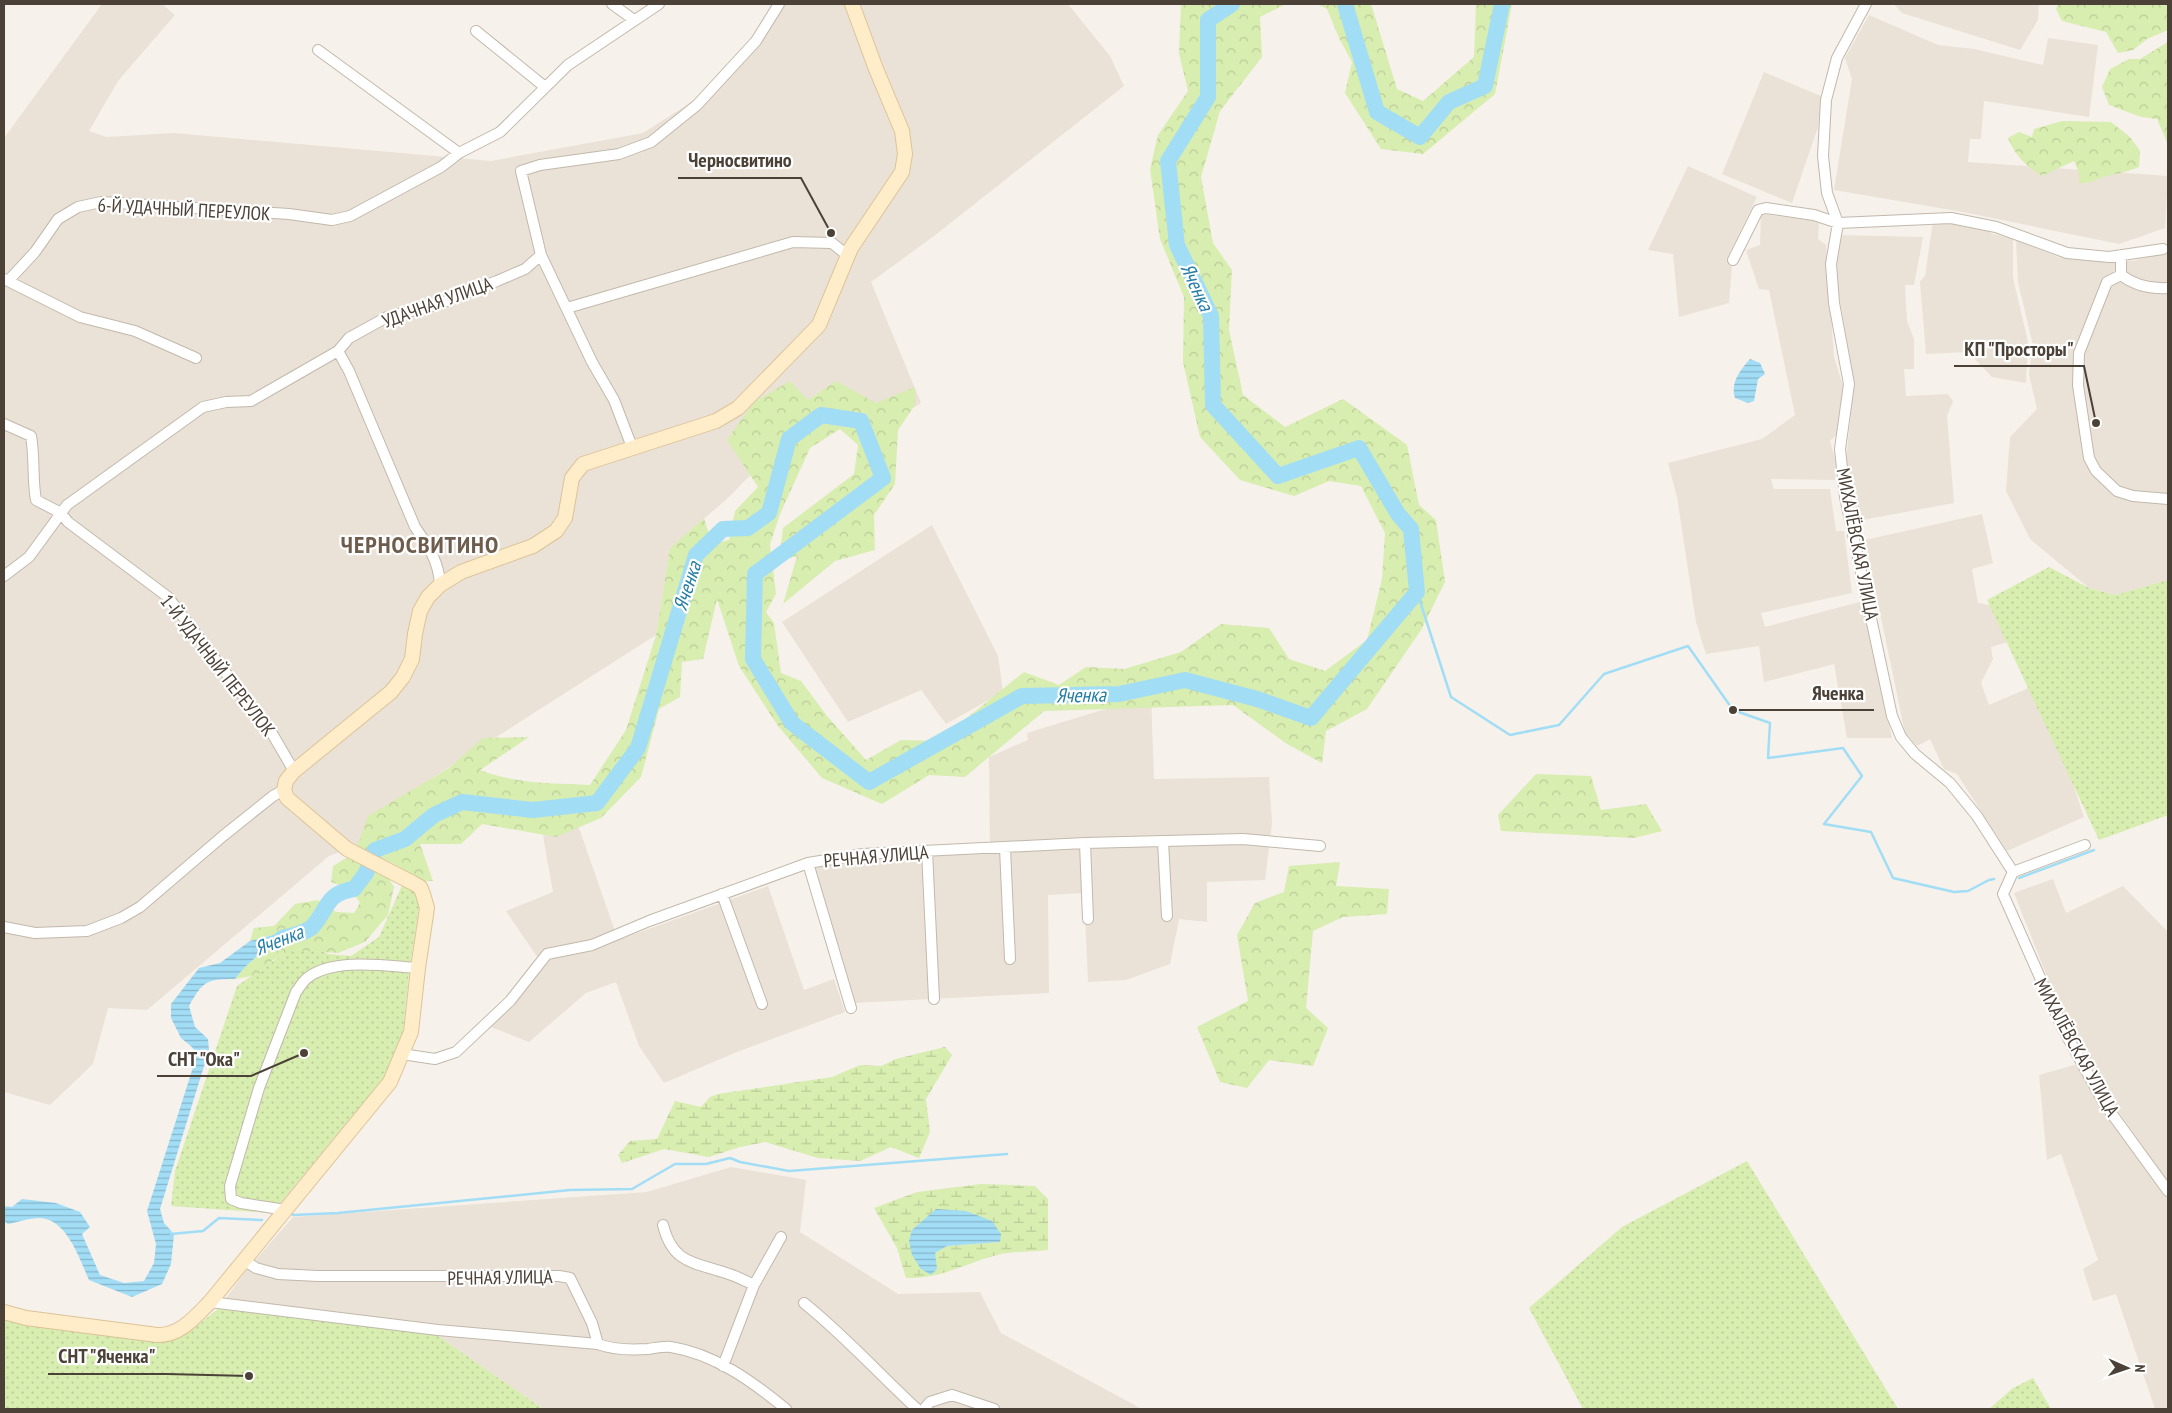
<svg xmlns="http://www.w3.org/2000/svg" width="2172" height="1413" font-family="'PT Sans Narrow',sans-serif">
	<style>
		.residential { fill: #eae2d7 }
		.grass { fill: url(#grass-dots) }
		.forest { fill: url(#forest-crowns) }
		.wetland { fill: url(#wetland-marsh); fill-rule: evenodd }
		.water { fill: url(#water-rules) }
		.lines { fill: none; stroke-linecap: round; stroke-linejoin: round }
		.stream { stroke: #a2ddf6; stroke-width: 2.5 }
		.river { stroke: #a2ddf6; stroke-width: 16 }
		.street-casing { stroke: #c2b8ab; stroke-width: 12 }
		.secondary-casing { stroke: #dcc398; stroke-width: 16 }
		.street { stroke: #fff; stroke-width: 10 }
		.secondary { stroke: #ffedca; stroke-width: 14 }
		.labels { text-anchor: middle; dominant-baseline: central; stroke-width: 4.5; stroke-linejoin: round; paint-order: stroke }
		.street-label { font-size: 19px; fill: #4b4137; stroke: #fff }
		.water-label { font-size: 20px; font-style: italic; fill: #237da6; stroke: #fff }
		.district-label { font-size: 24px; font-weight: bold; letter-spacing: 1px; fill: #6e5d4d; stroke: #fff }
		.leader { fill: none; stroke: #4b4137; stroke-width: 2 }
		.callout-dot { fill: #4b4137; stroke: #fff; stroke-width: 2 }
		.callout-label { font-size: 20px; text-anchor: middle; font-weight: bold; fill: #4b4137; stroke: #fff; stroke-width: 4.5; stroke-linejoin: round; paint-order: stroke }
	</style>
	<defs>
		<pattern id="grass-dots" width="8" height="8" patternUnits="userSpaceOnUse" patternTransform="scale(1.25)"><rect width="8" height="8" fill="#d8edb0"/><path d="M2 2h.1M6 6h.1" fill="none" stroke="#bbcc98" stroke-width="1.8" stroke-linecap="round"/></pattern>
		<pattern id="forest-crowns" width="20" height="18" patternUnits="userSpaceOnUse" patternTransform="scale(1.25)"><rect width="20" height="18" fill="#d8edb0"/><path d="M2 6a3 3 0 1 1 6 0M12 15a3 3 0 1 1 6 0" fill="none" stroke="#bbcc98"/></pattern>
		<pattern id="wetland-marsh" width="20" height="14" patternUnits="userSpaceOnUse" patternTransform="scale(1.25)"><rect width="20" height="14" fill="#d8edb0"/><path d="M1 5h8M5 5V1M11 12h8M15 12V8" fill="none" stroke="#bbcc98"/></pattern>
		<pattern id="water-rules" width="6" height="5" patternUnits="userSpaceOnUse" patternTransform="scale(1.25)"><rect width="6" height="5" fill="#a2ddf6"/><path d="M0 2.5h6" fill="none" stroke="#86b5c8"/></pattern>
	</defs>
	<rect width="100%" height="100%" fill="#f6f1ea"/>
	<path class="residential" d="M102 4H162L175 15 118 81 89 131 107 137 174 133 491 161 643 133 726 80 780 4H1068L1110 56 1124 86 934 236 871 282 921 403 891 421 834 389 728 498 670 548 656 635 401 798 359 845 329 856 147 1010 108 1008 93 1064 50 1105 4 1092V138Z
		M1894 4H2039L2038 20 2020 50 1902 13Z
		M1869 15 1938 45 1974 49 2043 65 2048 38 2098 45 2089 117 1984 101 1981 139H1970L1968 162 2168 176 2165 228 2119 244 1963 212 1834 190 1852 79 1845 58Z
		M1764 72 1821 96 1818 127 1792 203 1722 174Z
		M1688 166 1757 197 1726 260 1732 265 1729 303 1679 317 1673 254 1648 250Z
		M1761 214 1819 221 1818 239 1826 245 1834 357 1843 386 1839 432 1830 441 1836 462 1835 480 1771 479 1774 489H1830L1836 531H1844L1852 593 1761 613 1765 627 1863 601 1892 738H1847L1834 664 1764 682 1759 646 1706 654 1696 622 1677 497 1668 463 1762 439 1795 415 1769 290 1759 289 1746 250 1760 245Z
		M1933 221 1990 228V233L2013 239V278L2028 342 2026 383 1992 377 1968 352 1926 354 1920 281 1925 276Z
		M1838 235 1923 237 1914 285H1905L1907 321 1914 339V369H1904L1906 396 1948 394 1953 401 1947 416 1954 503 1857 521 1846 461 1854 384 1837 283Z
		M2016 240 2061 258 2133 261 2165 253 2168 250V580L2115 595 2089 588 2030 539 2006 491 2010 437 2037 409 2029 374 2033 345 2018 282Z
		M1982 514 1993 563 1972 569 1978 603 1998 607 2011 641 1991 647 1993 659 1981 683 1989 705 2031 687 2065 760 2084 817 2007 851 1957 774 1944 769 1930 739 1917 746 1905 733 1865 540Z
		M932 525 998 656 1003 692 946 724 921 690 848 722 782 622Z
		M1151 695 1154 779 1269 777 1272 823 1265 880 1207 882V922L1179 919 1170 964 1126 980 1088 982 1084 893 1048 895 1049 993 854 1003 813 866 990 847 989 757 1028 740 1027 733Z
		M577 822 618 940 768 886 804 990 834 979 845 1012 737 1052 664 1083 639 1046 616 982 586 993 529 1042 491 1027 544 967 506 911 553 892 543 836Z
		M2053 879 2066 913 2123 886 2168 932V1182L2111 1101 2065 1022 2014 893Z
		M2078 1064 2116 1125 2168 1199V1409H2155L2116 1294 2093 1301 2083 1269 2098 1260 2061 1154 2047 1160 2039 1075Z
		M731 1167 806 1180 800 1232 898 1294 980 1292 1001 1333 1142 1409H543L434 1333 219 1308 245 1272 293 1217 647 1192Z"/>
	<path class="grass" d="M2049 567 2089 588 2115 595 2168 580V815L2099 840 1987 600Z
		M404 881 420 900 409 972 403 1032 386 1075 272 1213 171 1206 175 1171 237 986 304 940 328 954 351 956 379 937Z
		M1747 1161 1898 1409H1583L1529 1308 1622 1227Z
		M219 1308 434 1333 543 1409H4V1317L26 1324 161 1343 191 1331Z
		M2033 1378 2051 1409H1989L2013 1388Z"/>
	<path class="forest" d="M1181 4H1286L1260 17 1262 57 1220 111 1201 177 1213 243 1232 270 1229 330 1243 395 1285 427 1343 399 1407 445 1419 505 1436 520 1445 582 1421 630 1367 709 1326 731 1322 763 1287 744 1233 705 1044 711 965 777 929 775 882 804 822 778 778 726 739 666 717 599 703 659 682 662 680 697 659 709 641 777 601 818 556 837 482 824 461 844H420L433 881H423L394 864 357 847 368 816 449 768 483 738 529 737 480 770C515 784 553 783 590 785L626 730 656 635 670 548 704 518 712 544 729 540 735 511 758 487 727 440 754 402 790 381 808 400 836 381 876 403 915 387V405L898 430 895 484 874 515 875 550 835 561 783 604 797 556 779 561 783 528 854 474 858 445 840 429 810 448 780 514 770 544 776 594 766 612 774 623 781 673 801 681 827 716 866 760 901 740 938 741 1024 672 1059 685 1086 667 1124 669 1181 652 1221 624 1269 628 1289 659 1325 671 1367 640 1382 579 1385 533 1361 486 1329 481 1294 496 1240 480 1200 437 1183 362 1184 297 1160 239 1150 169 1158 135 1188 91 1179 53Z
		M1317 4H1371L1397 89 1423 101 1474 57 1476 4H1512L1495 94 1423 154 1381 149 1345 93 1352 62 1339 38 1327 9Z
		M2058 4H2168V30L2147 39 2133 50 2118 53 2106 32 2062 21 2056 9Z
		M2168 42V145L2157 119 2141 117 2109 105 2102 87 2110 69 2129 59H2140Z
		M2062 121 2111 122 2130 137 2140 151 2139 167C2127 172 2119 173 2107 176 2094 179 2097 183 2079 183V173L2074 161 2042 176C2025 166 2015 155 2008 138L2019 132 2032 137 2034 129Z
		M1536 774 1591 776 1601 810 1646 804 1662 831 1634 838 1501 831 1498 815Z
		M348 857 389 879 394 887 388 915 365 942 338 953 293 950 273 960 258 975 235 979C245 966 256 955 271 948 286 941 297 942 306 926L250 941 254 928 274 926 295 904 318 900 336 912 354 913 360 903 351 889 331 882 333 866Z
		M1340 862 1336 886 1389 889 1387 914 1343 917 1313 931 1306 1008 1328 1028 1313 1066 1269 1060 1247 1088 1220 1082 1197 1027 1248 1001 1237 935 1255 903 1284 892 1289 866Z"/>
	<path class="wetland" d="M945 1047 952 1055 926 1099 930 1132 919 1158 891 1147 860 1161 818 1158 765 1142 740 1147 709 1157 664 1149 622 1163 618 1155 630 1141 657 1139 675 1101 701 1107 710 1097 718 1094 832 1077 860 1065 881 1066 896 1059Z
		M981 1184 1035 1186 1048 1199V1250C1033 1252 1016 1251 1001 1254 967 1262 943 1279 906 1278L897 1248 874 1208 917 1192ZM966 1211 999 1242 947 1246 935 1253Z"/>
	<path class="water" d="M1750 359 1760 363 1765 374 1758 379 1754 401 1748 403 1735 398C1730 383 1740 370 1750 359Z
		M307 926C294 943 289 940 271 948 256 955 245 966 235 979 206 979 203 981 189 1006L195 1027 208 1039 209 1050 160 1209 164 1223 174 1234 171 1264 162 1284 132 1297 89 1280C80 1260 67 1219 40 1218 30 1218 18 1222 8 1224L4 1221V1206L12 1207 22 1199 56 1203 80 1212 90 1227 82 1234 100 1275 124 1283 144 1281 154 1263 156 1244 147 1211 197 1055 192 1047 181 1038 171 1018V1004L199 968 220 963 250 941Z
		M936 1209 966 1211 992 1221 1001 1234 1000 1242 947 1246 935 1253 937 1269 931 1275 921 1269 912 1255 909 1241 912 1230Z"/>
	<g class="lines">
		<path class="stream" d="M1417 592 1451 697 1510 735 1559 725 1604 674 1688 646 1733 710 1770 723 1768 758 1843 748 1862 776 1824 824 1871 832 1893 878 1954 892 1968 891 1989 880 1994 879
			M2019 878 2094 850
			M289 1213 294 1215 338 1213 570 1190 632 1189 675 1164H706L730 1158 740 1162 789 1171 1007 1154
			M171 1234 203 1231 219 1218 262 1220"/>
		<path class="river" d="M1345 4 1377 112 1420 137 1449 102 1485 86 1502 4
			M282 938C290 936 306 933 312 927 329 909 324 894 354 889L366 873 375 850 405 839 434 815 462 802 533 810 597 803 638 748 696 555 723 529 748 528 769 513 789 439 821 415 861 421 883 478 755 574 753 659 792 723 869 782 1022 696 1119 694 1185 680 1257 699 1311 718 1417 592 1411 529 1398 514 1359 448 1278 476 1213 405 1211 316 1177 245 1168 161 1208 97V20L1232 4"/>
		<defs>
			<path id="street" d="M612 4 634 20
				M1866 4 1837 58 1826 100 1823 156 1827 193 1838 223 1831 264 1834 303 1849 384 1840 449 1845 497 1892 716 1901 737 1915 754 1950 783 1977 816 2013 872
				M476 31 545 87
				M318 50 459 153
				M541 255 592 362 614 400 632 447
				M2121 255V275C2134 285 2151 289 2168 288
				M1733 260 1758 210 1766 208 1814 215 1838 223 1951 218 1996 227 2067 253 2109 257 2163 249
				M2121 275 2107 282 2079 353 2078 385 2089 458 2096 471 2117 491 2133 496 2168 499
				M4 279 80 317 135 331 196 358
				M8 281 35 252 58 219 78 207 101 202 289 214 332 220 350 216 441 167 459 153 500 132 568 65 659 4
				M567 308 793 242 832 243 847 255
				M338 351 349 371 415 527C428 546 439 561 440 585
				M4 424 31 436C35 458 32 479 36 500L61 513 68 522 168 597 273 735 294 771
				M4 576 29 557 67 505 203 407 226 402 251 401 338 351 349 338 387 317 436 305 497 281 525 269 541 255 521 171 540 165 619 154 651 142 697 105 756 41 779 4
				M1163 841 1167 916
				M1085 843 1088 919
				M2085 845 2013 872 2003 894 2062 1027 2104 1103 2168 1191
				M1005 848 1010 959
				M927 851 934 999
				M808 863 851 1008
				M722 894 762 1004
				M4 927 35 933 87 931 121 918 140 907 223 836 273 796 284 790
				M402 1054 435 1059 456 1052 510 1001 547 954 592 945 649 921 808 863 863 854 1085 843 1243 839 1320 846
				M286 1210 241 1203 231 1199 230 1186 259 1088 296 992C299 988 302 983 306 979 332 957 386 966 418 968
				M663 1225C673 1265 695 1262 729 1274 738 1277 746 1281 754 1285
				M245 1261 256 1268 278 1274 318 1276H559L570 1278 592 1323 598 1344
				M210 1302 438 1330 598 1344C613 1350 632 1350 648 1349 655 1348 664 1346 671 1347 715 1354 753 1382 786 1409
				M804 1303C844 1335 879 1374 917 1409
				M723 1366 754 1285 781 1237
				M924 1409 930 1402 952 1395 994 1409"/>
			<path id="secondary" d="M4 1312 26 1318 157 1335C180 1336 195 1317 210 1302L390 1082 411 1032 418 968 427 908 423 894 420 887 413 883 347 849 287 798 284 790 286 781 294 771 391 692 403 677 412 659 415 634 420 611 428 597 440 585 461 572 533 546 556 531 565 518 572 478 583 464 716 421 738 408 819 325 851 248 902 172 905 154 902 131 876 69 852 4"/>
		</defs>
		<use href="#street" class="street-casing"/>
		<use href="#secondary" class="secondary-casing"/>
		<use href="#street" class="street"/>
		<use href="#secondary" class="secondary"/>
	</g>
	<g class="labels">
		<g class="street-label">
			<text transform="translate(184 209) rotate(3)">6-Й УДАЧНЫЙ ПЕРЕУЛОК</text>
			<text transform="translate(437 302) rotate(-20)">УДАЧНАЯ УЛИЦА</text>
			<text transform="translate(1858 544) rotate(79)">МИХАЛЁВСКАЯ УЛИЦА</text>
			<text transform="translate(218 665) rotate(52)">1-Й УДАЧНЫЙ ПЕРЕУЛОК</text>
			<text transform="translate(876 856) rotate(-5)">РЕЧНАЯ УЛИЦА</text>
			<text transform="translate(2077 1047) rotate(61)">МИХАЛЁВСКАЯ УЛИЦА</text>
			<text transform="translate(500 1277) rotate(-1)">РЕЧНАЯ УЛИЦА</text>
		</g>
		<g class="water-label">
			<text transform="translate(1197 287) rotate(65)">Яченка</text>
			<text transform="translate(687 586) rotate(-72)">Яченка</text>
			<text transform="translate(1081 695) rotate(-1)">Яченка</text>
			<text transform="translate(279 940) rotate(-22)">Яченка</text>
		</g>
		<g class="district-label">
			<text x="420" y="544">ЧЕРНОСВИТИНО</text>
		</g>
	</g>
	<path class="leader" d="M831 233L801 178H678M2096 423L2084 366H1954M1733 710L1802 710H1874M304 1053L251 1076H157M249 1376L167 1374H48"/>
	<g class="callout-dot">
		<circle cx="831" cy="233" r="5"/>
		<circle cx="2096" cy="423" r="5"/>
		<circle cx="1733" cy="710" r="5"/>
		<circle cx="304" cy="1053" r="5"/>
		<circle cx="249" cy="1376" r="5"/>
	</g>
	<g class="callout-label">
		<text x="740" y="167">Черносвитино</text>
		<text x="2019" y="356">КП "Просторы"</text>
		<text x="1838" y="700">Яченка</text>
		<text x="204" y="1066">СНТ "Ока"</text>
		<text x="107" y="1363">СНТ "Яченка"</text>
	</g>
	<rect width="2172" height="1413" fill="none" stroke="#4b4137" stroke-width="10"/>
	<g transform="translate(2127 1368) rotate(92)" stroke="#ffffff" stroke-width="4" paint-order="stroke">
	<path d="M0-4L9 19L0 12L-9 19Z" fill="#4b4137"/>
	<text y="-8" font-size="14" font-weight="bold" text-anchor="middle" fill="#4b4137">N</text>
	</g>
</svg>
